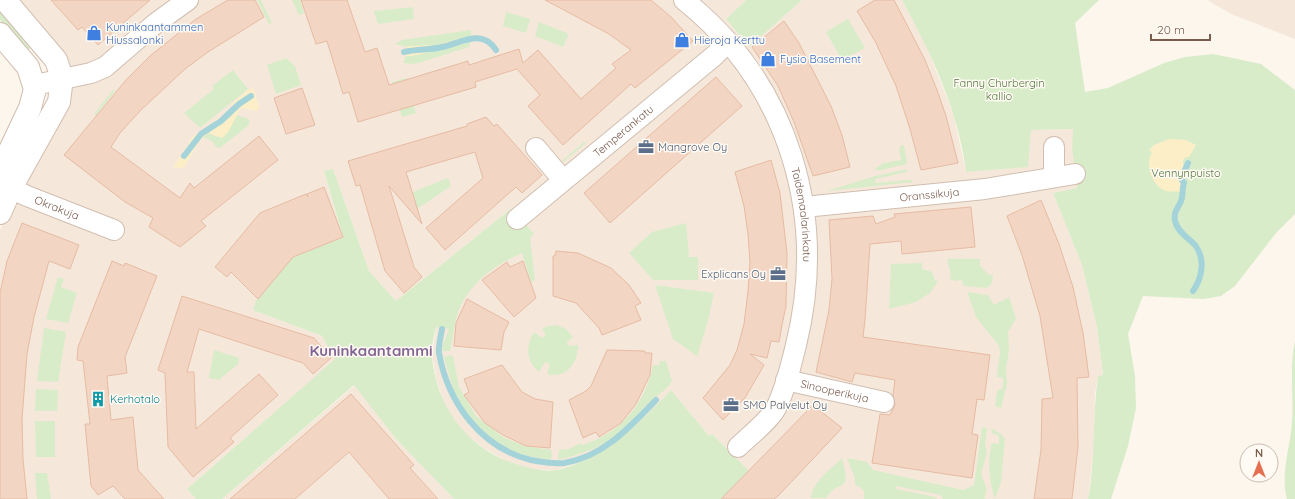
<svg xmlns="http://www.w3.org/2000/svg" width="1295" height="499" font-family="Quicksand,sans-serif">
	<style>
		.residential { fill: #f5e8da }
		.green { fill: #d8ecc9 }
		.sand { fill: #fcefc7 }
		.lines { fill: none; stroke-linecap: round; stroke-linejoin: round }
		.stream { stroke: #a5d3da; stroke-width: 6 }
		.building { fill: #f3d5c3; stroke: #e6bba3 }
		.minor-casing { stroke: #d1beb0; stroke-width: 22 }
		.tertiary-casing { stroke: #d1beb0; stroke-width: 24 }
		.minor { stroke: #fff; stroke-width: 20 }
		.tertiary { stroke: #fff; stroke-width: 22 }
		.labels { text-anchor: middle; dominant-baseline: central; stroke-width: 3; stroke-linejoin: round; paint-order: stroke }
		.shop-label { font-size: 11px; fill: #366cbe; stroke: #fffaf3; text-anchor: start }
		.park-label { font-size: 11px; fill: #537a41; stroke: #fffaf3 }
		.street-label { font-size: 11px; fill: #7a5c4d; stroke: #fffaf3 }
		.service-label { font-size: 11px; fill: #4e5e75; stroke: #fffaf3; text-anchor: start }
		.culture-label { font-size: 11px; fill: #0d838f; stroke: #fffaf3; text-anchor: start }
		.district-label { font-size: 15px; font-weight: bold; fill: #846695; stroke: #fffaf3 }
	</style>
	<rect width="100%" height="100%" fill="#fdf6ec"/>
	<path class="residential" d="M13 0H746L726 19 749 47 802 0H902L923 38 947 98 954 117 966 172 1008 168 1031 130 1073 129 1077 188 1053 193 1082 265 1097 327 1103 376H1098L1095 394 1094 447 1088 499H721L748 471 712 434 709 436 671 390 634 428 600 453 584 461 556 470H535L508 462 482 447 466 434 454 420 444 403 436 378 432 355 436 327 459 286 530 230 512 208 396 301 369 271 333 169 324 172 343 237 293 257 253 310 322 336 336 359 187 489 196 499H0V230L49 131 71 93 69 64Z
		M1207 0H1295V39L1231 14Z
		M355 385 397 440 454 499H222Z"/>
	<path class="green" d="M257 0H261L272 23 269 24Z
		M292 0H300L304 13 299 15Z
		M746 0H802L749 47 726 19Z
		M902 0H1099L1075 23 1085 92 1108 88 1164 63 1185 57 1213 54 1261 64 1295 90V214L1276 233 1235 286 1221 296 1204 299 1143 296 1128 334 1135 376 1136 408 1128 446 1111 499H1088C1096 458 1092 417 1098 376L1103 375 1097 327 1082 265 1053 193 1077 188 1072 147 1073 129 1031 130 1028 167 966 172C959 112 931 53 902 0Z
		M0 4 35 44 27 51 0 20Z
		M413 7 414 19 378 24 374 11Z
		M506 12 530 19 526 33 503 26Z
		M848 19 865 48 842 60 826 32Z
		M539 22 569 34 563 47 535 36Z
		M471 30V37L437 45 407 47 395 44 402 40Z
		M471 41 469 47 415 64 403 63 406 56H411L447 48 462 42Z
		M286 58 295 66 301 85 276 94 267 65Z
		M233 70 248 89 200 128 184 113 214 89 212 86Z
		M406 78 416 113 402 117 392 82Z
		M113 90 115 91 96 115 94 114Z
		M236 115 249 119V125L220 148 216 147 212 141 202 137 209 133 217 137 233 123Z
		M584 142 586 143 563 162 562 161Z
		M904 145 907 164 877 171 876 168 884 163 901 160 899 147Z
		M333 169 369 271 396 301 512 208 534 234 530 238 535 280 531 282 522 253C497 264 473 280 461 305 454 319 454 336 450 351H443L442 347 449 329 436 327C434 336 431 347 432 357 437 410 471 453 523 466 533 469 545 472 555 470 561 470 567 467 573 465 613 451 642 420 671 390L709 436 712 434 749 471 721 499H454L397 440 354 385 222 499H196L187 489 335 359 322 336 253 310 257 299 293 257 343 237 324 171Z
		M907 169V172L875 179 876 183 909 180H912L913 182 827 191 875 176Z
		M448 178 451 186 417 209 413 192Z
		M686 223 689 257H698V280H653L629 253 652 232Z
		M947 259H980V266L989 275H993L992 283 987 288 964 286 961 279 956 281 950 280 951 276Z
		M922 263V269L932 272 935 280 938 281 930 293 916 302 889 309 891 264Z
		M58 277 64 279 61 287 77 293 68 323 46 319Z
		M655 285 714 293 708 321 697 356 673 339Z
		M967 292 988 295 994 305 1009 297 1016 319 1008 332 1009 350 1006 369 1007 384 1001 408 995 406 997 391 1003 388V378L997 377 1000 352 999 346 976 317Z
		M556 325 566 329 573 337 567 342 568 346 578 345C578 363 567 379 547 374L550 364 545 362 539 372C526 362 525 346 534 332L542 338 546 335 542 329 548 326Z
		M44 328 66 332 58 382 37 381Z
		M1295 341V499H1287C1280 475 1290 448 1292 423 1294 396 1289 368 1295 341Z
		M214 350 239 358 238 364 219 380 209 378Z
		M451 355 453 356 459 387 476 416 503 437 524 446 551 450 552 456 550 460 516 454 505 448 474 425 463 411 454 392 444 357Z
		M660 361H666L672 381C668 389 661 392 655 398 644 408 636 420 625 429 605 446 583 454 558 460L559 450 569 449 581 443 582 445C620 434 646 403 653 365H659Z
		M36 389 58 390 57 411H35Z
		M35 421H55V457H36Z
		M982 427 987 428 985 445 987 452 981 474 987 490 984 497 986 499H943L941 495 896 486V489L936 497 937 499H864C866 491 862 487 855 485V478L847 458 867 462 873 470 963 490 974 485Z
		M991 428 1001 434 1005 439 1001 482 995 499C989 482 987 461 992 443L999 444V436L992 433Z
		M842 458C852 496 841 476 826 498H811C812 482 831 469 842 458Z
		M35 473H47L51 499H37Z"/>
	<path class="sand" d="M464 37H471V41L462 42 447 48 411 56H406L404 52 407 47 410 46 437 45Z
		M253 88 259 106 258 111 241 108 228 132 222 138 209 133C196 140 193 157 183 168L173 167 188 145 192 137 229 111 234 102 248 90Z
		M1169 139 1186 140 1196 145 1189 157 1184 158 1183 161 1184 171 1178 178 1182 184 1180 192C1176 191 1170 192 1166 191 1151 186 1145 165 1152 152L1149 150 1154 145Z"/>
	<g class="lines">
		<path class="stream" d="M404 52C417 49 430 50 442 47 461 43 482 28 496 50
			M184 156 201 134 221 121 239 104 251 96
			M1188 163 1184 172 1180 177 1184 183C1182 188 1183 193 1182 198 1180 207 1173 210 1175 221 1177 231 1188 238 1195 245 1206 259 1202 278 1193 291
			M442 329C441 336 438 346 439 353 448 403 481 448 531 460 542 462 554 464 564 463 603 457 630 427 656 400"/>
	</g>
	<path class="building" d="M51 0H150L98 45 82 27 78 30Z
		M228 0H255L264 17 208 52 185 69 141 110 120 133 111 147 180 198 190 183 194 188 259 136 278 160 201 221 206 226 180 247 149 227 153 218 125 202 64 155 126 80 150 56 196 19Z
		M301 0H347L365 52 377 48 389 85 468 61 469 65 519 49 523 63 538 50 581 99 616 68 612 64 631 50 609 34 545 0H651L671 17 693 41 635 88 631 84 563 145 528 106 540 95 517 69 475 82 476 87 358 122 349 92 343 94 327 41 316 44Z
		M875 0H894L905 21 925 60 937 90 946 116 958 163 921 170 910 129 896 86 875 41 857 11Z
		M784 21 799 43 831 106 842 135 850 167 813 176 794 122 778 86 752 47Z
		M716 77 742 106 610 223 584 193Z
		M302 88 315 125 286 134 274 98Z
		M486 117 494 126 497 124 542 175 522 193 516 187 445 250 426 228 483 178 475 152 406 172 422 224 389 186 414 267 422 277 404 293 385 271 360 185 356 186 348 161 467 126V124Z
		M771 160 780 193 787 253 786 306 782 325 779 342 771 341 767 358 750 354 764 365 745 398 723 420 703 398 730 365 737 350 744 324 748 291 750 262 748 234 744 206 735 172Z
		M324 187 343 237 293 257 258 299 231 272 227 277 215 267 260 213 306 194 308 197 307 194Z
		M1041 200 1059 244 1073 287 1083 333 1089 377 1077 378 1078 447 1072 499H1034L1041 450 1042 399 1053 398 1040 316 1022 255 1007 216Z
		M971 207 975 247 902 254 901 241 870 244 865 320 863 337 990 355 984 400 977 399 972 434 978 435 972 478 872 463 880 414 890 415 895 405 893 395 895 380 855 373 852 382 816 372 829 310 832 279 829 220 873 216 876 224 895 217 894 214Z
		M22 223 79 245 70 269 49 261 34 317 27 354 22 419 23 459 27 499H0V293L7 261Z
		M556 251 578 253 611 268 629 285 641 303 635 306 641 320 602 335 599 328 576 303 553 296V256H555Z
		M112 261 124 266 125 263 157 276 125 357 127 373 107 376 111 420 133 417 138 470 164 499H125L113 486 98 495 91 486 85 424H90L83 361 77 360 78 347Z
		M523 261 536 298 514 317 482 280 507 262 510 267Z
		M182 296 314 338 331 358 313 374 303 363 199 329 187 372H194L196 429 259 374 278 395 230 438 234 442 193 477 168 447 165 373 158 370Z
		M467 299 509 322 504 332 501 350 454 346 456 323Z
		M607 350 645 351V353H652L650 375 636 404 621 423 599 437 596 432 583 438 569 400 586 391 591 386Z
		M502 365 522 392 535 399 553 402 550 448 526 446 503 435 485 423 464 395 469 392 464 379Z
		M351 394 414 465 410 468 438 499H389L349 452 295 499H230Z
		M813 405 842 428 778 496 774 499H721Z"/>
	<g class="lines">
		<defs>
			<g id="minor">
				<path id="s1" d="M684 0C789 84 828 215 796 345 791 365 786 388 776 408 769 421 749 436 738 447"/>
				<path d="M35 85 91 73 105 67 156 23 188 0"/>
				<path d="M1054 147V176"/>
				<path d="M536 148 563 180"/>
				<path id="s2" d="M0 183 27 196 114 230"/>
				<path id="s3" d="M804 207 985 189 1075 174"/>
				<path id="s4" d="M517 219 714 56 728 42"/>
				<path id="s5" d="M786 380 884 402"/>
			</g>
			<path id="tertiary" d="M0 34 28 67 35 89 30 108 0 171
				M0 213 11 188 59 102 62 78 56 60 5 0"/>
		</defs>
		<use href="#minor" class="minor-casing"/>
		<use href="#tertiary" class="tertiary-casing"/>
		<use href="#minor" class="minor"/>
		<use href="#tertiary" class="tertiary"/>
	</g>
	<defs>
		<symbol id="shop-bare" viewBox="-9 -9 18 18"><path d="M-5-2.5h2.3a2.7 3.5 0 0 1 5.4 0H5L5.5 6h-11ZM-1.5-2.5h3a1.5 2.3 0 0 0-3 0Z" fill="#3f7fe0" stroke="#fffaf3" stroke-width="2.5" paint-order="stroke"/></symbol>
		<symbol id="office-bare" viewBox="-9 -9 18 18"><path d="M-6-3h4V-5.5h4V-3h4V5H-6ZM-1-4.5V-3h2v-1.5ZM-6 0V1H6V0Z" fill="#5c6f8a" stroke="#fffaf3" stroke-width="2.5" paint-order="stroke"/></symbol>
		<symbol id="building-bare" viewBox="-9 -9 18 18"><path d="M-4-6H4V6H1V3H-1V6H-4ZM-2.5-4.3h1.7v1.8h-1.7ZM.8-4.3h1.7v1.8H.8ZM-2.5-1h1.7V.8h-1.7ZM.8-1h1.7V.8H.8Z" fill="#0f9aa8" stroke="#fffaf3" stroke-width="2.5" paint-order="stroke"/></symbol>
	</defs>
	<g fill-rule="evenodd">
		<use href="#shop-bare" x="83" y="22" width="22" height="22"/>
		<use href="#shop-bare" x="671" y="29" width="22" height="22"/>
		<use href="#shop-bare" x="757" y="48" width="22" height="22"/>
		<use href="#office-bare" x="635" y="136" width="22" height="22"/>
		<use href="#office-bare" x="767" y="263" width="22" height="22"/>
		<use href="#building-bare" x="87" y="388" width="22" height="22"/>
		<use href="#office-bare" x="720" y="394" width="22" height="22"/>
	</g>
	<g class="labels">
		<g class="shop-label">
			<text x="106" y="27">Kuninkaantammen<tspan x="106" dy="13">Hiussalonki</tspan></text>
			<text x="694" y="40">Hieroja Kerttu</text>
			<text x="780" y="59">Fysio Basement</text>
		</g>
		<g class="park-label">
			<text x="999" y="83">Fanny Churbergin<tspan x="999" dy="13">kallio</tspan></text>
			<text x="1186" y="173">Vennynpuisto</text>
		</g>
		<g class="street-label">
			<text stroke="none"><textPath href="#s4" startOffset="138">Temperankatu</textPath></text>
			<text stroke="none"><textPath href="#s3" startOffset="126">Oranssikuja</textPath></text>
			<text stroke="none"><textPath href="#s2" startOffset="62">Okrakuja</textPath></text>
			<text stroke="none"><textPath href="#s1" startOffset="252">Taidemaalarinkatu</textPath></text>
			<text stroke="none"><textPath href="#s5" startOffset="50">Sinooperikuja</textPath></text>
		</g>
		<g class="service-label">
			<text x="658" y="147">Mangrove Oy</text>
			<text x="766" y="274" text-anchor="end">Explicans Oy</text>
			<text x="743" y="405">SMO Palvelut Oy</text>
		</g>
		<g class="culture-label">
			<text x="110" y="399">Kerhotalo</text>
		</g>
		<g class="district-label">
			<text x="371" y="350">Kuninkaantammi</text>
		</g>
	</g>
	<g transform="translate(1259 463)"><circle r="19" fill="#fffaf3" stroke="#cabbb1"/>
	<path d="M0-3L7 15L0 10L-7 15Z" fill="#e76f51"/>
	<text y="-6" font-size="11" font-weight="bold" text-anchor="middle" fill="#7a5c4d">N</text>
	</g>
	<path d="M1151 34v6h59v-6" fill="none" stroke="#7a5c4d" stroke-width="2"/>
	<text x="1157" y="34" font-size="12" fill="#7a5c4d" stroke="#fffaf3" stroke-width="3" paint-order="stroke">20 m</text>
</svg>
